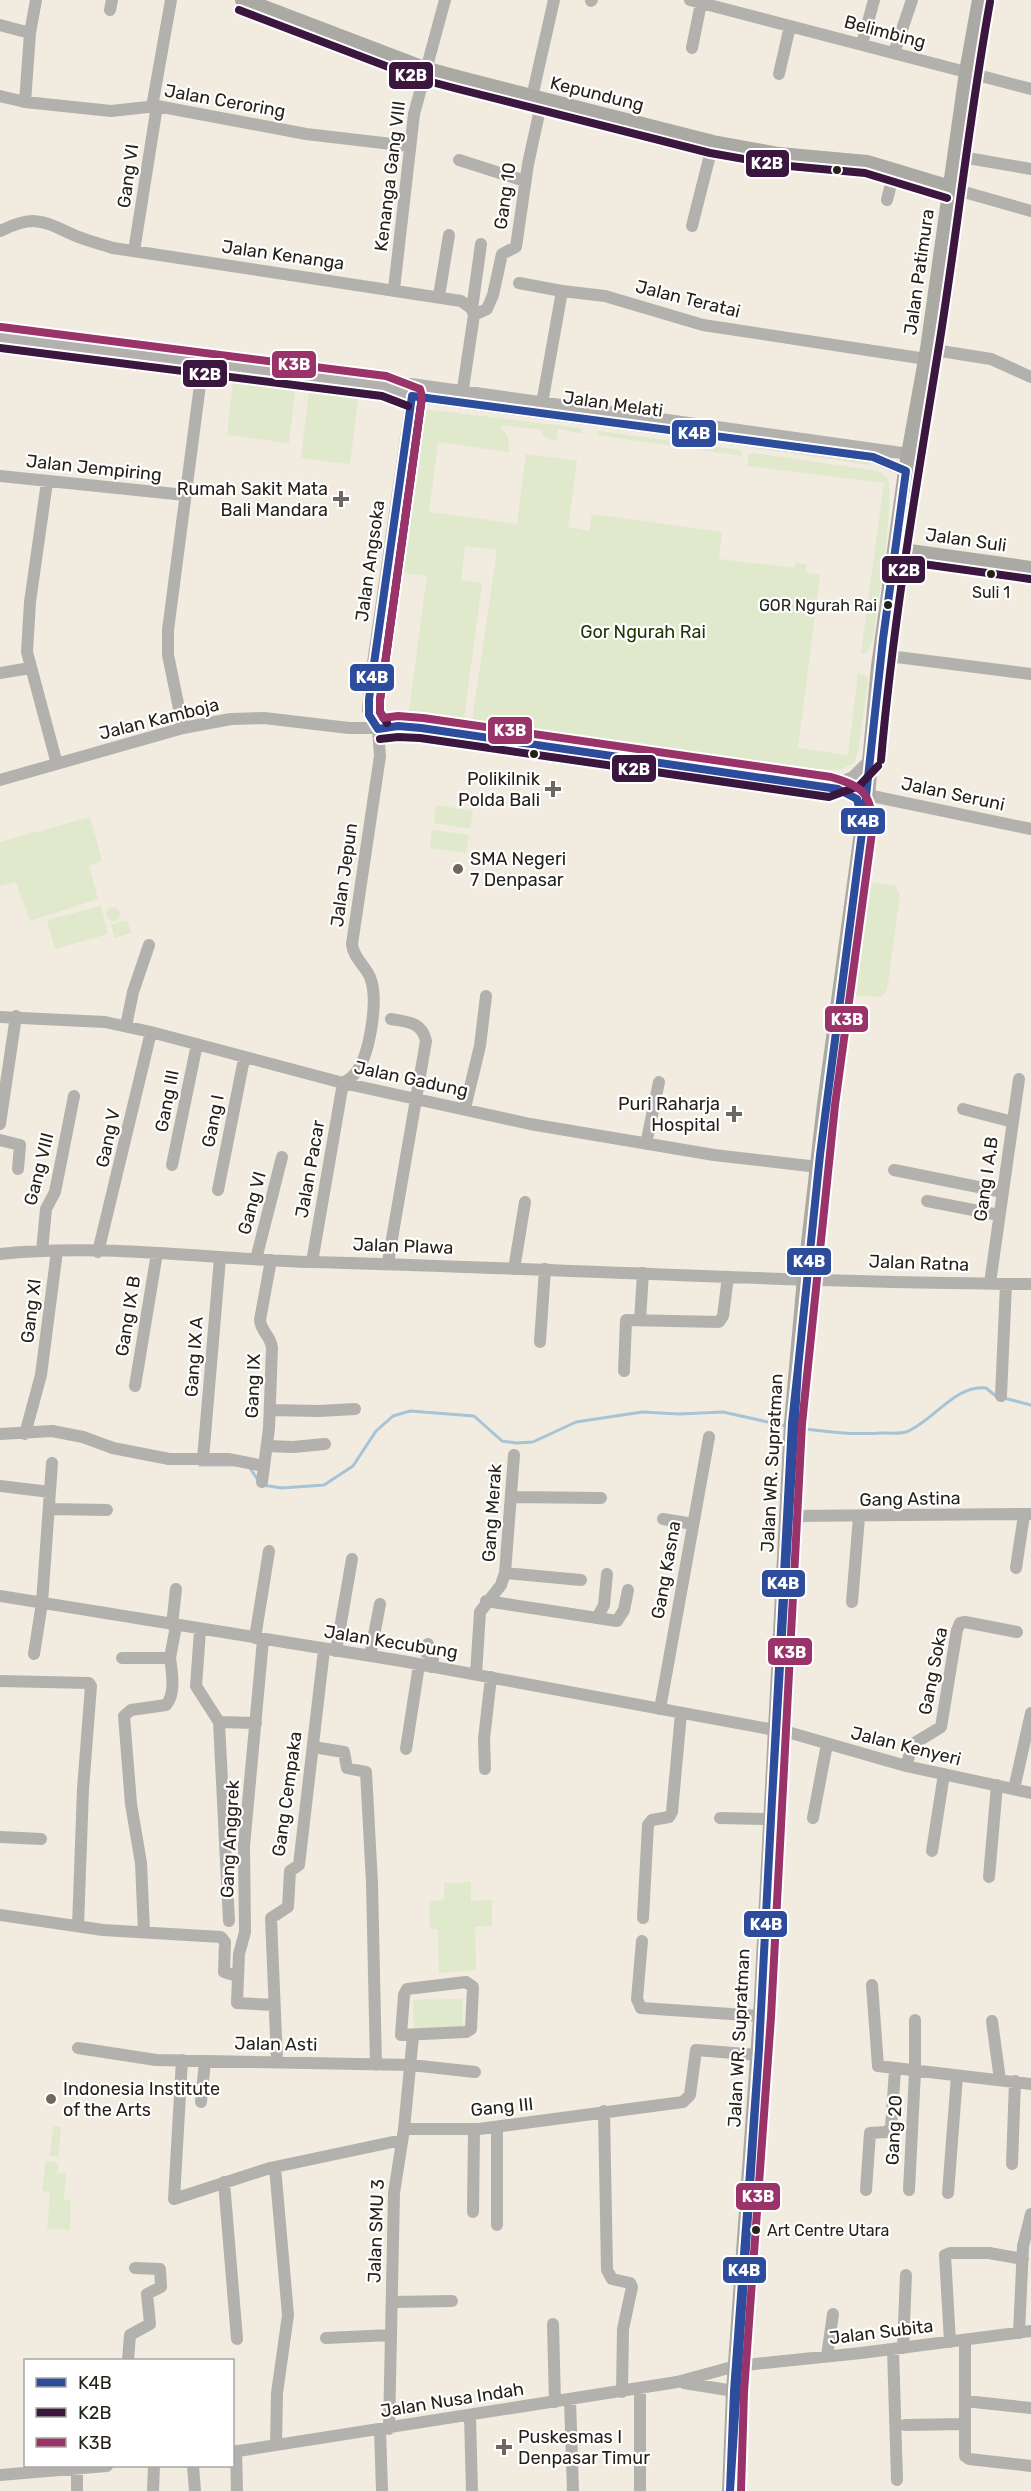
<svg xmlns="http://www.w3.org/2000/svg" width="1031" height="2491" font-family="Rubik,sans-serif">
	<style>
		.green { fill: #e0e9cc }
		.lines { fill: none; stroke-linecap: round; stroke-linejoin: round }
		.stream { stroke: #a6c4d6; stroke-width: 3 }
		.minor { stroke: #b3b1ad; stroke-width: 12 }
		.major { stroke: #aba9a3; stroke-width: 16 }
		.bus-1-casing { stroke: #fff; stroke-width: 12 }
		.bus-2-casing { stroke: #fff; stroke-width: 12 }
		.bus-3-casing { stroke: #fff; stroke-width: 12 }
		.bus-1 { stroke: #2d4c9c; stroke-width: 8 }
		.bus-2 { stroke: #3b163f; stroke-width: 8 }
		.bus-3 { stroke: #9a336a; stroke-width: 8 }
		.bus-dot { fill: #26221a; stroke: #fff; stroke-width: 2 }
		.poi-dot { fill: #6d685f; stroke: #fff; stroke-width: 2 }
		.labels { text-anchor: middle; dominant-baseline: central; stroke-width: 4.5; stroke-linejoin: round; paint-order: stroke }
		.bus-label { font-size: 16px; fill: #26221a; stroke: #fff }
		.street-label { font-size: 18px; fill: #26221a; stroke: #fff }
		.poi-label { font-size: 18px; fill: #26221a; stroke: #fff; text-anchor: end }
		.park-label { font-size: 18px; fill: #233503; stroke: #fff }
		.line-badge { stroke: #fff; stroke-width: 2 }
		.badge-label { font-size: 16px; text-anchor: middle; font-weight: bold; fill: #fff }
	</style>
	<rect width="100%" height="100%" fill="#f1ebe0"/>
	<path class="green" d="M233 383 295 391 289 443 227 435Z
		M309 392 358 399 350 464 301 458Z
		M415 408 580 428 584 434 558 429 556 441 542 436 543 430 499 425 508 437 509 452 438 442 429 512 517 524 526 454 577 461 568 527 589 531 592 514 722 532 719 559 795 568 796 563 807 564 806 573 820 575 798 748 848 755 858 674 867 676 868 683 858 751 854 763 842 769 827 770 482 726 472 721 497 550 465 546 461 580 482 583 464 718 409 711 427 576 396 572 397 560 394 558Z
		M599 431 740 450 743 456 596 435Z
		M754 443 872 460 871 465 753 448Z
		M753 453 878 471 887 477C896 497 876 611 873 640L866 654 861 653 884 483 747 466 749 455Z
		M436 805 473 811 470 829 434 823Z
		M90 817 102 861 89 866 98 899 30 921 16 882 0 886V842Z
		M432 830 469 835 466 853 430 848Z
		M869 882 895 886 900 894 887 990 882 997 854 995Z
		M101 906 108 934 55 949 47 920Z
		M106 914a7 7 0 1 1 14 0a7 7 0 1 1-14 0Z
		M127 920 131 933 115 938 111 925Z
		M471 1882V1901L492 1900V1926L475 1927 476 1970 439 1973 438 1930 430 1929 429 1901 444 1900V1883Z
		M462 1999 463 2028 414 2030 413 2000Z
		M54 2126 61 2127 58 2157 49 2156Z
		M46 2161 58 2163 57 2173 66 2174 64 2200H71L70 2230 47 2229 50 2192 42 2191Z"/>
	<g class="lines">
		<path class="stream" d="M1004 1398 1031 1405
			M799 1428C828 1432 852 1435 882 1433 890 1433 899 1434 906 1432 933 1422 955 1384 986 1388L997 1397
			M200 1465H232
			M250 1468 258 1480
			M262 1485 282 1488 324 1485 353 1466 376 1431 393 1416 410 1411 474 1416 502 1441 516 1443 533 1442 576 1422 642 1412 679 1414 723 1412 786 1426"/>
		<path class="minor" d="M690 0 1031 89
			M591 1 592 0
			M110 10 112 0
			M0 25 30 33
			M862 44 874 0
			M692 48 701 3
			M894 53 912 0
			M779 74 790 26
			M0 96 25 102 111 111 157 106 306 134 409 146
			M532 97 554 0
			M25 102 30 33 36 0
			M152 107 171 0
			M956 156 1031 169
			M459 160 525 181
			M950 188 1031 211
			M887 200 894 172
			M692 226 713 143
			M0 231C36 214 42 221 76 236 88 241 101 244 113 248L461 301 472 309 474 315 461 402
			M134 251 157 106
			M519 283 562 291
			M394 289 414 114 445 0
			M439 296 449 235
			M472 309 481 244
			M474 315 487 309 493 295 502 254 516 247 528 164 542 100
			M0 337 385 386 411 384 909 454
			M928 349 991 359 1031 377
			M385 386 412 396 873 457 906 471
			M541 409 562 291 605 296 703 325 926 359
			M0 476 185 495
			M47 482 30 602 27 652 57 764
			M881 655 1031 674
			M0 673 30 668
			M183 728 168 655V630L203 362
			M0 780 183 728 231 719 264 718 349 728H421L829 787 853 795 860 805 861 815
			M830 787 853 777 871 759
			M867 795 1031 829
			M0 1017 105 1022 151 1032 343 1083 530 1124 714 1155 818 1167
			M126 1026 133 992 149 945
			M343 1083C348 1080 354 1076 357 1071 370 1053 378 1001 371 980 367 966 353 959 352 944L380 756 378 729 368 710 370 683 412 396
			M465 1108 480 1046 486 996
			M963 1109 1013 1122
			M0 1124 16 1016
			M0 1140 20 1145 18 1169
			M646 1144 659 1082
			M172 1165 197 1044
			M894 1170 1003 1192
			M218 1190 244 1059
			M927 1201 999 1215
			M42 1251 46 1209 55 1192 74 1096
			M98 1252 151 1032
			M0 1254C100 1243 210 1259 311 1262 551 1268 791 1283 1031 1284
			M256 1259 282 1157
			M312 1262 343 1083
			M388 1262 426 1041C422 1022 408 1022 391 1019
			M514 1269 525 1202
			M990 1283 1019 1079
			M640 1320 643 1273
			M540 1342 545 1269
			M624 1371 626 1320 719 1322 723 1316 728 1277
			M135 1386 157 1253
			M1001 1396 1006 1284
			M270 1410 319 1411 355 1409
			M0 1434 52 1431 83 1437 113 1448 169 1459H228L264 1466
			M25 1434 41 1375 57 1251
			M267 1446 293 1447 325 1444
			M203 1459 220 1258
			M262 1482 269 1428 272 1348C271 1336 261 1332 260 1320L271 1260
			M0 1486 50 1492
			M511 1497 601 1498
			M49 1509 107 1510
			M789 1516 1031 1514
			M663 1519 693 1524
			M1016 1568 1024 1515
			M505 1573 581 1580
			M0 1596 402 1661 791 1733 906 1766 1031 1793
			M486 1601 617 1621 624 1610 628 1590
			M852 1602 859 1517
			M597 1618 604 1605 607 1574
			M172 1625 176 1589
			M200 1631 196 1686 219 1722
			M255 1638 269 1551
			M263 1640 244 1846 245 1932 239 1954 237 2003 274 2005
			M428 1644 426 1653 434 1654 431 1667
			M336 1651 352 1559
			M34 1654 42 1603 52 1463
			M370 1656 380 1604
			M122 1658H170C172 1672 176 1694 166 1705L131 1710 124 1716 131 1804 141 1863 144 1932
			M170 1658 176 1626
			M476 1674 480 1612 501 1585 505 1573 514 1455
			M0 1681 89 1683 91 1686 83 1789 78 1926
			M660 1709 709 1437
			M313 1747 344 1752 347 1768 366 1772 372 1883 376 2065
			M406 1749 419 1665
			M906 1766 913 1744 941 1727 957 1630 960 1623 965 1622 1017 1632
			M485 1769 484 1739 491 1677
			M1014 1789 1031 1713
			M720 1818 770 1819
			M813 1818 827 1744
			M0 1837 41 1839
			M932 1851 944 1774
			M989 1877 997 1785
			M0 1915 103 1930 221 1937 225 1942 224 1972 237 1976
			M643 1918 648 1825 652 1820 669 1817 672 1812 681 1713
			M229 1921 219 1722 256 1723
			M642 1941 637 1999 641 2008 761 2016
			M466 1982 473 1987 471 2029 466 2032 401 2035 404 1995 407 1989Z
			M872 1985 878 2066 1031 2084
			M992 2021 1000 2080
			M78 2048 156 2060 411 2065 475 2072
			M182 2060 174 2199 270 2168 402 2140
			M277 2061 271 1918 288 1907 290 1871 299 1865 324 1650
			M201 2102 205 2061
			M604 2111 607 2270 612 2279 630 2283 632 2287 623 2329 622 2392
			M404 2129H479L683 2102 690 2095 696 2050 758 2055
			M1012 2164 1015 2081
			M275 2167 288 2315 277 2393 276 2445
			M224 2182 237 2339
			M866 2190 870 2133 886 2132 891 2128 895 2070
			M909 2190 915 2072V2020
			M948 2193 957 2076
			M473 2212 474 2129
			M497 2225V2127
			M392 2302 452 2301
			M553 2324 555 2402
			M1019 2333 1023 2246 1031 2214
			M326 2338 391 2335
			M965 2340V2456L969 2459 1031 2466
			M950 2342 945 2255 950 2253H989L1023 2259
			M903 2348 906 2275
			M893 2349 897 2480
			M827 2356 833 2314
			M128 2360 130 2335 150 2324 147 2294 161 2287 160 2269 135 2268
			M684 2383 734 2391
			M640 2388V2491
			M570 2400 573 2491
			M965 2401 1031 2408
			M470 2416 472 2491
			M905 2425 965 2424
			M389 2429 394 2193 404 2129 413 2036
			M380 2430 382 2491
			M236 2451 237 2491
			M232 2452 677 2382 736 2366 861 2353 1031 2331
			M193 2466 195 2491
			M77 2468V2491
			M0 2475 107 2466
			M153 2491 154 2466"/>
		<path class="major" d="M243 0 424 69 461 79 713 143 779 155 867 163 950 188
			M895 550 1031 569
			M730 2491 734 2391 761 2016 792 1423 805 1278 825 1104 867 795 879 666 906 471 928 349 967 72 980 0"/>
		<defs>
			<path id="bus-1" d="M412 396 873 457 906 471 883 639 863 824 857 799 838 789 421 728 398 726 378 729 369 715V699Z
				M820 1155 863 825
				M820 1155 863 825
				M798 1368 820 1155
				M798 1368 820 1155
				M772 1799 792 1423 798 1368
				M772 1799 798 1368
				M759 2049 730 2491 734 2391Z
				M759 2049 772 1799
				M759 2049 772 1799"/>
			<path id="bus-2" d="M239 10 420 79 458 89 710 153 778 165 865 173 947 198
				M0 348 382 396 408 406
				M894 560 1030 579
				M387 723 380 712V700L422 397
				M380 739 398 737 420 738 829 797 859 786 878 766
				M881 760C893 622 916 488 938 352 957 235 969 118 990 2"/>
			<path id="bus-3" d="M1 327 386 376 420 389 422 397 380 700V712L383 718 398 716 423 718 831 777C861 786 871 792 873 825L835 1105 802 1424 771 2017 744 2392 741 2491"/>
		</defs>
		<use href="#bus-1" class="bus-1-casing"/>
		<use href="#bus-2" class="bus-2-casing"/>
		<use href="#bus-3" class="bus-3-casing"/>
		<use href="#bus-1" class="bus-1"/>
		<use href="#bus-2" class="bus-2"/>
		<use href="#bus-3" class="bus-3"/>
	</g>
	<g class="bus-dot">
		<circle cx="837" cy="170" r="5"/>
		<circle cx="991" cy="574" r="5"/>
		<circle cx="888" cy="605" r="5"/>
		<circle cx="534" cy="754" r="5"/>
		<circle cx="756" cy="2230" r="5"/>
	</g>
	<g class="poi-dot">
		<path d="M338 490h6v6h6v6h-6v6h-6v-6h-6v-6h6z"/>
		<path d="M550 780h6v6h6v6h-6v6h-6v-6h-6v-6h6z"/>
		<circle cx="458" cy="869" r="6"/>
		<path d="M731 1105h6v6h6v6h-6v6h-6v-6h-6v-6h6z"/>
		<circle cx="51" cy="2099" r="6"/>
		<path d="M501 2438h6v6h6v6h-6v6h-6v-6h-6v-6h6z"/>
	</g>
	<g class="labels">
		<g class="bus-label">
			<text x="991" y="592">Suli 1</text>
			<text x="877" y="605" text-anchor="end">GOR Ngurah Rai</text>
			<text x="767" y="2230" text-anchor="start">Art Centre Utara</text>
		</g>
		<g class="street-label">
			<text transform="translate(885 32) rotate(15)">Belimbing</text>
			<text transform="translate(597 94) rotate(14)">Kepundung</text>
			<text transform="translate(225 101) rotate(10)">Jalan Ceroring</text>
			<text transform="translate(128 176) rotate(-82)">Gang VI</text>
			<text transform="translate(390 176) rotate(-83)">Kenanga Gang VIII</text>
			<text transform="translate(505 196) rotate(-82)">Gang 10</text>
			<text transform="translate(283 255) rotate(8)">Jalan Kenanga</text>
			<text transform="translate(919 272) rotate(-82)">Jalan Patimura</text>
			<text transform="translate(688 299) rotate(14)">Jalan Teratai</text>
			<text transform="translate(613 404) rotate(8)">Jalan Melati</text>
			<text transform="translate(94 468) rotate(6)">Jalan Jempiring</text>
			<text transform="translate(966 540) rotate(8)">Jalan Suli</text>
			<text transform="translate(370 561) rotate(-82)">Jalan Angsoka</text>
			<text transform="translate(159 719) rotate(-14)">Jalan Kamboja</text>
			<text transform="translate(953 794) rotate(12)">Jalan Seruni</text>
			<text transform="translate(344 875) rotate(-82)">Jalan Jepun</text>
			<text transform="translate(411 1079) rotate(12)">Jalan Gadung</text>
			<text transform="translate(167 1101) rotate(-79)">Gang III</text>
			<text transform="translate(213 1121) rotate(-79)">Gang I</text>
			<text transform="translate(108 1138) rotate(-78)">Gang V</text>
			<text transform="translate(39 1169) rotate(-76)">Gang VIII</text>
			<text transform="translate(310 1169) rotate(-80)">Jalan Pacar</text>
			<text transform="translate(986 1179) rotate(-82)">Gang I A,B</text>
			<text transform="translate(252 1203) rotate(-75)">Gang VI</text>
			<text transform="translate(403 1246) rotate(2)">Jalan Plawa</text>
			<text transform="translate(919 1263) rotate(2)">Jalan Ratna</text>
			<text transform="translate(31 1311) rotate(-83)">Gang XI</text>
			<text transform="translate(128 1316) rotate(-81)">Gang IX B</text>
			<text transform="translate(194 1357) rotate(-86)">Gang IX A</text>
			<text transform="translate(253 1386) rotate(-88)">Gang IX</text>
			<text transform="translate(772 1463) rotate(-87)">Jalan WR. Supratman</text>
			<text transform="translate(910 1499) rotate(-1)">Gang Astina</text>
			<text transform="translate(492 1513) rotate(-86)">Gang Merak</text>
			<text transform="translate(666 1570) rotate(-80)">Gang Kasna</text>
			<text transform="translate(391 1642) rotate(9)">Jalan Kecubung</text>
			<text transform="translate(933 1671) rotate(-79)">Gang Soka</text>
			<text transform="translate(906 1746) rotate(14)">Jalan Kenyeri</text>
			<text transform="translate(287 1794) rotate(-82)">Gang Cempaka</text>
			<text transform="translate(230 1839) rotate(-87)">Gang Anggrek</text>
			<text transform="translate(739 2038) rotate(-87)">Jalan WR. Supratman</text>
			<text transform="translate(276 2044) rotate(1)">Jalan Asti</text>
			<text transform="translate(502 2107) rotate(-6)">Gang III</text>
			<text transform="translate(894 2130) rotate(-87)">Gang 20</text>
			<text transform="translate(376 2231) rotate(-88)">Jalan SMU 3</text>
			<text transform="translate(881 2332) rotate(-7)">Jalan Subita</text>
			<text transform="translate(452 2400) rotate(-9)">Jalan Nusa Indah</text>
		</g>
		<g class="poi-label">
			<text x="328" y="489">Rumah Sakit Mata<tspan x="328" dy="21">Bali Mandara</tspan></text>
			<text x="540" y="779">Polikilnik<tspan x="540" dy="21">Polda Bali</tspan></text>
			<text x="470" y="859" text-anchor="start">SMA Negeri<tspan x="470" dy="21">7 Denpasar</tspan></text>
			<text x="720" y="1104">Puri Raharja<tspan x="720" dy="21">Hospital</tspan></text>
			<text x="63" y="2089" text-anchor="start">Indonesia Institute<tspan x="63" dy="21">of the Arts</tspan></text>
			<text x="518" y="2437" text-anchor="start">Puskesmas I<tspan x="518" dy="21">Denpasar Timur</tspan></text>
		</g>
		<g class="park-label">
			<text x="643" y="632">Gor Ngurah Rai</text>
		</g>
	</g>
	<g class="line-badge">
		<rect x="388" y="61" width="46" height="29" rx="6" fill="#3b163f"/>
		<rect x="745" y="149" width="45" height="29" rx="6" fill="#3b163f"/>
		<rect x="271" y="350" width="46" height="29" rx="6" fill="#9a336a"/>
		<rect x="182" y="359" width="46" height="29" rx="6" fill="#3b163f"/>
		<rect x="671" y="419" width="46" height="29" rx="6" fill="#2d4c9c"/>
		<rect x="881" y="555" width="45" height="29" rx="6" fill="#3b163f"/>
		<rect x="349" y="663" width="46" height="29" rx="6" fill="#2d4c9c"/>
		<rect x="487" y="716" width="46" height="29" rx="6" fill="#9a336a"/>
		<rect x="611" y="754" width="46" height="29" rx="6" fill="#3b163f"/>
		<rect x="840" y="807" width="46" height="28" rx="6" fill="#2d4c9c"/>
		<rect x="824" y="1005" width="45" height="28" rx="6" fill="#9a336a"/>
		<rect x="786" y="1247" width="46" height="29" rx="6" fill="#2d4c9c"/>
		<rect x="761" y="1569" width="45" height="29" rx="6" fill="#2d4c9c"/>
		<rect x="767" y="1637" width="46" height="29" rx="6" fill="#9a336a"/>
		<rect x="743" y="1910" width="45" height="28" rx="6" fill="#2d4c9c"/>
		<rect x="735" y="2182" width="46" height="29" rx="6" fill="#9a336a"/>
		<rect x="722" y="2256" width="45" height="28" rx="6" fill="#2d4c9c"/>
	</g>
	<g class="badge-label">
		<text x="411" y="81">K2B</text>
		<text x="767" y="169">K2B</text>
		<text x="294" y="370">K3B</text>
		<text x="205" y="380">K2B</text>
		<text x="694" y="439">K4B</text>
		<text x="904" y="576">K2B</text>
		<text x="372" y="683">K4B</text>
		<text x="510" y="736">K3B</text>
		<text x="634" y="775">K2B</text>
		<text x="863" y="827">K4B</text>
		<text x="847" y="1025">K3B</text>
		<text x="809" y="1267">K4B</text>
		<text x="783" y="1589">K4B</text>
		<text x="790" y="1658">K3B</text>
		<text x="766" y="1930">K4B</text>
		<text x="758" y="2202">K3B</text>
		<text x="744" y="2276">K4B</text>
	</g>
	<rect x="24" y="2359" width="210" height="108" fill="#ffffff" stroke="#a8a7a3" stroke-width="1.5"/>
	<rect x="36" y="2378" width="30" height="9" fill="#2d4c9c" stroke="#a8a7a3" stroke-width="1.5"/>
	<text x="78" y="2389" font-size="18" fill="#26221a">K4B</text>
	<rect x="36" y="2408" width="30" height="9" fill="#3b163f" stroke="#a8a7a3" stroke-width="1.5"/>
	<text x="78" y="2419" font-size="18" fill="#26221a">K2B</text>
	<rect x="36" y="2438" width="30" height="9" fill="#9a336a" stroke="#a8a7a3" stroke-width="1.5"/>
	<text x="78" y="2449" font-size="18" fill="#26221a">K3B</text>
</svg>
